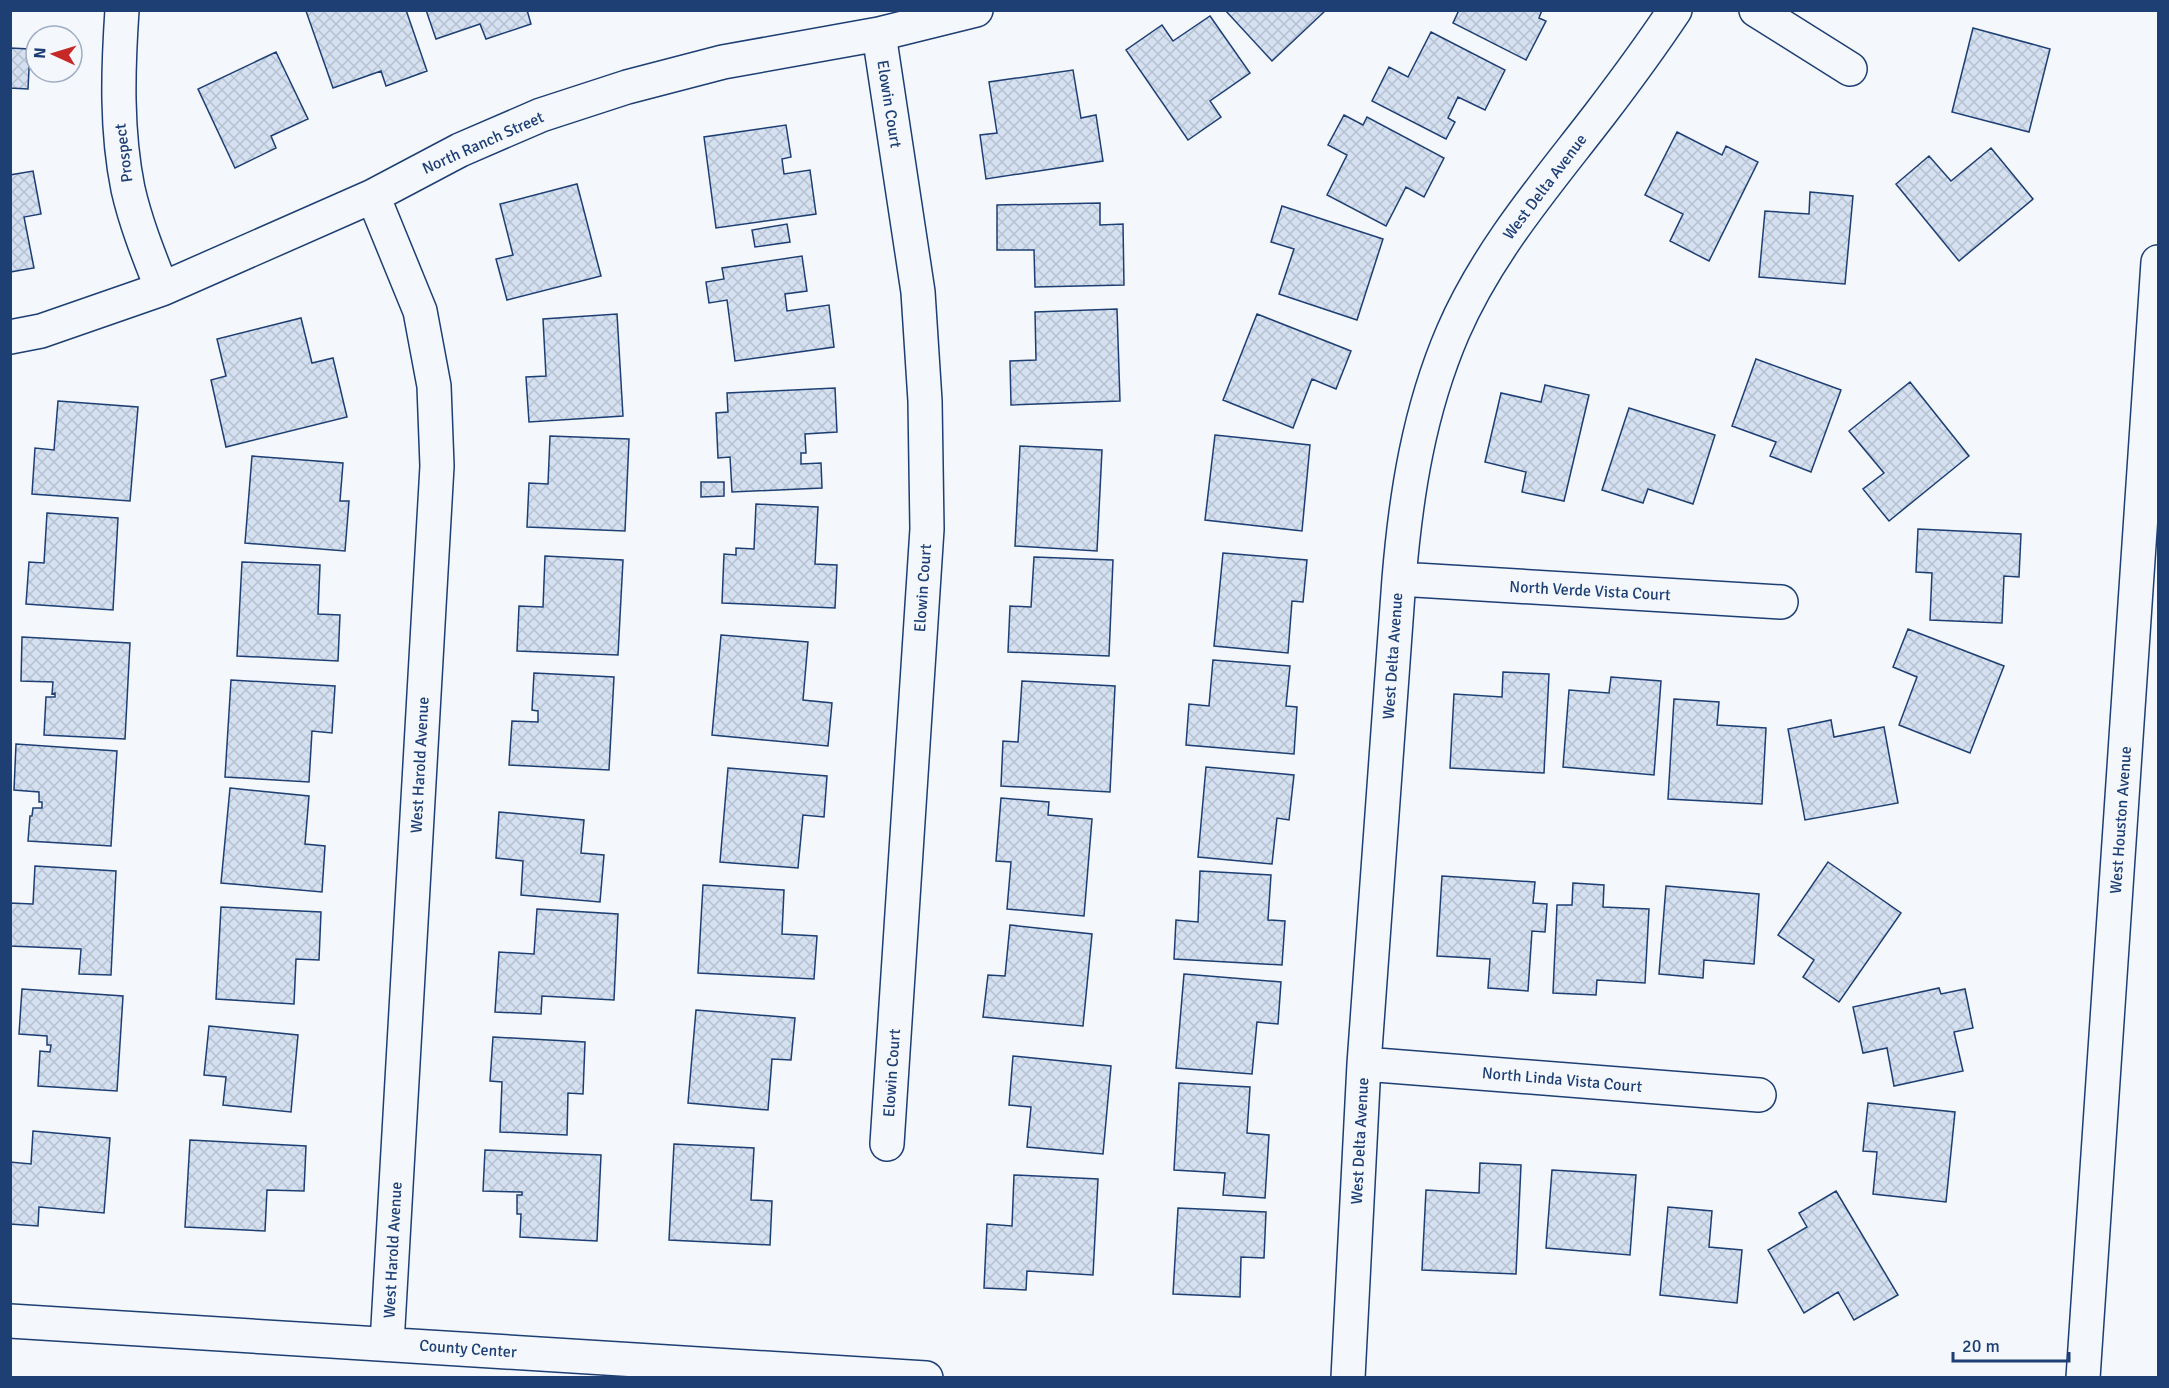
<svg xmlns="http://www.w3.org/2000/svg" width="2169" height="1388" font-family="Signika,sans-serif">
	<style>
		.building { fill: url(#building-cross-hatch); stroke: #1d3f73; stroke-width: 1.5 }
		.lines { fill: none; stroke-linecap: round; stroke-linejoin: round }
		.minor-casing { stroke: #1d3f73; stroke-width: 36 }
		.major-casing { stroke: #1d3f73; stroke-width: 36 }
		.minor { stroke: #f4f7fb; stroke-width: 33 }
		.major { stroke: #f4f7fb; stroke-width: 33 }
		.labels { text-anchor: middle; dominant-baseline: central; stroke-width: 4.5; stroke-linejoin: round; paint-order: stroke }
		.street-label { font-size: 16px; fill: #1d3f73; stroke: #f4f7fb }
	</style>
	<defs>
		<pattern id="building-cross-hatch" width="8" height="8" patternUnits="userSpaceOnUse" patternTransform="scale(1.5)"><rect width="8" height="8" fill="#d5e0f0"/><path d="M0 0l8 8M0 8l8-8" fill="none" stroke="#b6c1d1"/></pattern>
	</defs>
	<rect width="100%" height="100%" fill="#f4f7fb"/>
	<path class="building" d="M309 10H406L427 71 386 86 381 71 333 88 306 11Z
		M426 10H527L531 24 486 39 480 24 436 39Z
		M1225 10H1326L1272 61Z
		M1459 10H1542L1539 18 1546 21 1526 60 1453 23Z
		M1210 16 1250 73 1210 101 1221 117 1188 140 1126 50 1162 25 1173 41Z
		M1973 28 2050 49 2029 132 1952 112Z
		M1431 32 1505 70 1485 110 1458 97 1448 118 1455 122 1446 139 1372 101 1389 67 1408 77Z
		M10 48 30 49 28 89 10 88Z
		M276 52 308 119 271 136 276 148 235 168 198 89Z
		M1073 70 1081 118 1096 115 1103 161 986 179 980 135 997 133 989 82Z
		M1344 115 1363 125 1367 117 1444 158 1424 197 1406 187 1386 226 1327 195 1347 155 1328 145Z
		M786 125 791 157 782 159 784 174 810 170 816 214 716 228 704 137Z
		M1677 132 1722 155 1726 146 1758 162 1709 261 1670 241 1683 214 1645 195Z
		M1991 148 2033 199 1959 261 1896 184 1929 156 1951 181Z
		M33 171 41 214 24 217 34 268 10 272V175Z
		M577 184 601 276 507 300 496 259 513 255 500 204Z
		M1810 192 1853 196 1845 284 1759 277 1765 211 1809 214Z
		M1100 203V225L1123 224 1124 285 1035 287 1034 250H997V205Z
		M1282 206 1383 239 1357 320 1279 294 1294 249 1271 242Z
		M787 224 790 242 755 247 752 230Z
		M802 256 807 291 785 294 787 311 829 305 834 347 735 361 727 300 709 303 706 282 724 279 722 268Z
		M1117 309 1120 401 1011 405 1010 361 1036 360 1035 312Z
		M617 314 623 416 529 422 526 377 546 376 543 319Z
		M1257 314 1351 351 1336 389 1312 379 1293 428 1223 400Z
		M301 318 312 363 333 358 347 417 226 447 211 380 226 376 217 339Z
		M1756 359 1841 390 1811 472 1770 456 1776 442 1732 426Z
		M1910 382 1969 456 1889 521 1863 489 1884 473 1849 431Z
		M1545 385 1589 395 1564 501 1522 492 1526 472 1485 462 1501 393 1541 402Z
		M835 388 837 432 805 434 806 453H801V464L821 463 822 488 732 492 730 457 718 458 716 413 728 412 727 393Z
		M58 401 138 407 130 501 32 494 35 448 54 450Z
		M1629 408 1715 435 1693 504 1648 489 1643 503 1602 490Z
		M1215 435 1310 445 1302 531 1205 520Z
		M550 436 629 439 625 531 527 527 529 483 548 484Z
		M1020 446 1102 450 1097 551 1015 546Z
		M252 456 343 463 340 501H349L345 551 245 543Z
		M701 482H724V496L701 497Z
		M756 504 818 507 815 564 837 565 835 608 722 603 724 554 736 555V548L754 549Z
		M47 513 118 518 113 610 26 604 29 562 44 563Z
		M1918 529 2021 534 2019 577 2004 576 2002 623 1930 620 1932 573 1916 572Z
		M1223 553 1307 560 1303 602 1292 601 1288 653 1214 646Z
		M545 556 623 560 618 655 517 651 519 606 543 607Z
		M1034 557 1113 560 1109 656 1008 652 1010 606 1031 607Z
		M242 562 320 565 318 614 340 615 338 661 237 656Z
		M1908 629 2004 666 1970 753 1899 725 1917 677 1893 667Z
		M721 635 808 642 803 700 832 703 828 746 712 735Z
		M22 637 130 643 125 739 44 735 46 697H55V693L52 694 53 682 21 681Z
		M1213 660 1290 666 1286 706 1297 707 1294 754 1186 745 1189 704 1209 706Z
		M1503 672 1549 674 1544 773 1450 768 1454 694 1502 697Z
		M534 673 614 677 609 770 509 765 512 721 538 722V711L532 710Z
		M1611 677 1661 681 1654 775 1563 767 1569 690 1609 693Z
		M231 680 335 686 332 733 312 731 309 782 225 777Z
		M1022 681 1115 686 1110 792 1001 786 1003 741 1018 742Z
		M1674 699 1719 702 1717 725 1766 728 1762 804 1668 799Z
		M1831 720 1834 737 1884 727 1898 803 1805 820 1788 729Z
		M16 744 117 751 111 846 28 841 30 816H32L33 808H42V802H39V792L14 790Z
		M1206 767 1294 775 1289 820 1277 818 1272 864 1198 857Z
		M728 768 827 776 824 817 803 815 798 868 720 862Z
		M230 788 309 796 305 844 325 846 322 892 221 883Z
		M1001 798 1049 802 1048 815 1092 819 1084 916 1007 909 1011 862 996 861Z
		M499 812 584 820 581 853 604 855 600 902 521 895 523 861 496 858Z
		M1828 862 1901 913 1839 1002 1803 977 1814 960 1778 935Z
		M35 866 116 871 111 975 79 974 81 949 10 946V903L33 904Z
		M1200 871 1271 875 1268 920 1285 921 1282 965 1174 959 1176 920 1198 922Z
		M1442 876 1535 882 1533 903 1547 904 1545 932 1532 931 1528 991 1488 988 1490 959 1437 956Z
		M1573 883 1604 885 1603 907 1649 909 1645 983 1597 980 1596 995 1553 993 1557 905H1572Z
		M703 885 784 890 782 934 817 936 814 979 698 973Z
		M1666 886 1759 894 1754 964 1704 960 1703 978 1659 974Z
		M221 907 321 912 319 960 296 959 294 1004 216 999Z
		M537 909 618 914 614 1000 542 996 541 1014 495 1012 499 952 534 954Z
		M1010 925 1092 934 1083 1026 983 1017 988 975 1005 976Z
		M1184 974 1281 982 1278 1024 1257 1022 1252 1074 1176 1068Z
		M1939 988 1941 994 1965 989 1973 1028 1954 1032 1963 1071 1894 1086 1887 1048 1863 1053 1853 1007Z
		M22 989 123 996 117 1091 38 1086 40 1051 50 1052 51 1045H47V1036L19 1034Z
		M696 1010 795 1018 791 1060 772 1059 768 1110 688 1103Z
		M209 1026 298 1035 291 1112 223 1105 226 1077 204 1075Z
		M493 1037 585 1042 583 1094 568 1093 567 1135 500 1132 502 1082 490 1081Z
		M1013 1056 1111 1066 1103 1154 1027 1147 1031 1107 1009 1105Z
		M1179 1083 1250 1087 1247 1133 1269 1135 1265 1198 1223 1195 1225 1173 1174 1170Z
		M1868 1103 1955 1112 1946 1202 1873 1194 1877 1152 1863 1151Z
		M33 1131 110 1138 104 1213 39 1207 38 1226 10 1224V1162L31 1164Z
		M190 1140 306 1146 304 1191 267 1190 265 1231 185 1227Z
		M674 1144 754 1148 751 1200 772 1201 770 1245 669 1240Z
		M485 1150 601 1155 597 1241 520 1237 521 1214H517V1195H522V1192L483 1191Z
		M1480 1163 1521 1165 1516 1274 1422 1270 1426 1190 1479 1193Z
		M1552 1170 1636 1175 1630 1255 1546 1248Z
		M1014 1175 1098 1179 1093 1275 1027 1271 1026 1290 984 1288 987 1224 1012 1226Z
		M1836 1191 1898 1295 1854 1320 1838 1292 1804 1313 1768 1250 1807 1227 1799 1213Z
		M1668 1207 1712 1211 1709 1247 1742 1250 1737 1303 1660 1295Z
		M1178 1208 1266 1212 1264 1258 1241 1257 1240 1297 1173 1294Z"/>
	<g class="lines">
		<defs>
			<path id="minor" d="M122 10C118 70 116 130 128 189 136 224 149 256 162 289
				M1756 10 1850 69
				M879 34 918 292 925 401 927 529 887 1144
				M373 196 420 311 434 386 437 466 387 1344
				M10 337 41 331 162 289 373 196 460 150 541 115 627 87 723 62 879 34 976 10
				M1399 579 1781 602
				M1364 1064 1759 1095
				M10 1321 926 1378
				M1348 1378 1364 1064 1399 579C1406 494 1419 411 1453 332 1488 251 1547 183 1600 114 1626 80 1651 46 1675 10"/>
			<path id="major" d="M2083 1378 2158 262"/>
		</defs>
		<use href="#minor" class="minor-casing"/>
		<use href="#major" class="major-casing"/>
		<use href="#minor" class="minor"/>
		<use href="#major" class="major"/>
	</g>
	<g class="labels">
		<g class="street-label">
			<text transform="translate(889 104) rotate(81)">Elowin Court</text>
			<text transform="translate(483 143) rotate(-24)">North Ranch Street</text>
			<text transform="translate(124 153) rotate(-97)">Prospect</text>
			<text transform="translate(1545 187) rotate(-53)">West Delta Avenue</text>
			<text transform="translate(923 588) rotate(-86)">Elowin Court</text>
			<text transform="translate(1590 591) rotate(3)">North Verde Vista Court</text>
			<text transform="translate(1393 656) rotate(-86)">West Delta Avenue</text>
			<text transform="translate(420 765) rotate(-87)">West Harold Avenue</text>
			<text transform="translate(2121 820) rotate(-86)">West Houston Avenue</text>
			<text transform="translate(892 1073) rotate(-86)">Elowin Court</text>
			<text transform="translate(1562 1080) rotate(5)">North Linda Vista Court</text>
			<text transform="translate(1360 1141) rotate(-87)">West Delta Avenue</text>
			<text transform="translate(393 1250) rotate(-87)">West Harold Avenue</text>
			<text transform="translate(468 1349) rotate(4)">County Center</text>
		</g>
	</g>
	<rect width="2169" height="1388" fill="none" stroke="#1d3f73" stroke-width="24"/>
	<g transform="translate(54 54) rotate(274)"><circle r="28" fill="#f4f7fb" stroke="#9eadc5" stroke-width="1.5"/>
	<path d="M0-4.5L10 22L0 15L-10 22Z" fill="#c62828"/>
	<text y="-9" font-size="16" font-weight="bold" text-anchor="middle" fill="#1d3f73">N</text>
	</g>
	<path d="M1953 1352v9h116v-9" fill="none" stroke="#1d3f73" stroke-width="3"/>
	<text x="1962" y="1352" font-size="18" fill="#1d3f73" stroke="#f4f7fb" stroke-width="4.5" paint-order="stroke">20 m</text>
</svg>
